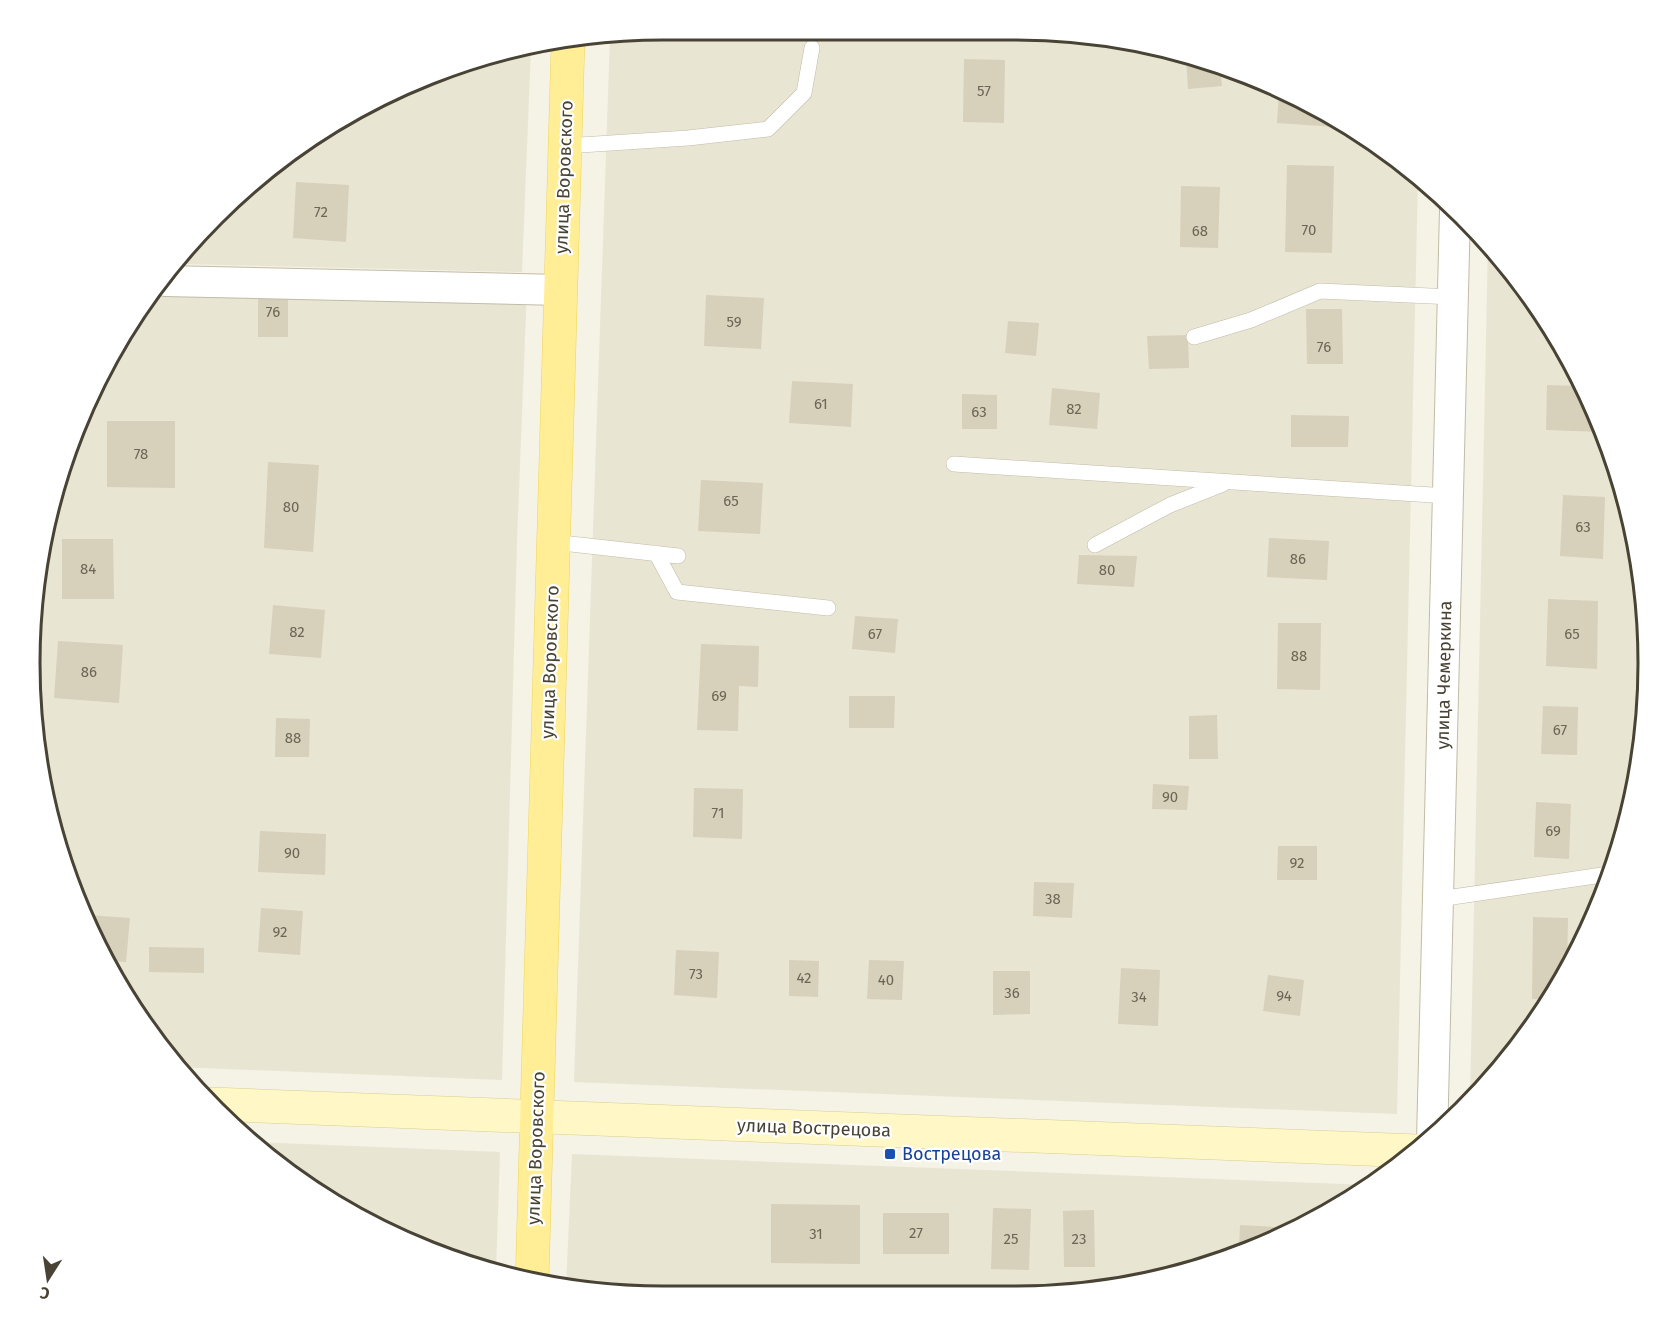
<svg xmlns="http://www.w3.org/2000/svg" width="1678" height="1327" font-family="'Fira Sans',sans-serif">
	<style>
		.residential { fill: #e9e5d3 }
		.building { fill: #d7d0ba }
		.lines { fill: none; stroke-linecap: round; stroke-linejoin: round }
		.lane-casing { stroke: #c1bca8; stroke-width: 16 }
		.street-casing { stroke: #c1bca8; stroke-width: 32 }
		.secondary-casing { stroke: #d8cf91; stroke-width: 34 }
		.primary-casing { stroke: #efd559; stroke-width: 34 }
		.lane { stroke: #fff; stroke-width: 15 }
		.street { stroke: #fff; stroke-width: 30 }
		.secondary { stroke: #fff8c6; stroke-width: 33 }
		.primary { stroke: #ffee95; stroke-width: 33 }
		.transit-dot { fill: #1a4fb4; stroke: #fff; stroke-width: 2 }
		.labels { text-anchor: middle; dominant-baseline: central; stroke-width: 4.5; stroke-linejoin: round; paint-order: stroke }
		.number-label { font-size: 15px; fill: #6c6656 }
		.street-label { font-size: 18px; fill: #484334; stroke: #fff }
		.transit-label { font-size: 18px; fill: #164399; stroke: #fff; text-anchor: start }
		.rim { fill: none; stroke: #484334; stroke-width: 3 }
	</style>
	<rect width="100%" height="100%" fill="#f5f2e6"/>
	<path class="residential" d="M664 30 1056 31 1218 64 1331 115 1418 177 1397 1114 574 1082 610 37Z
		M531 47 522 272 179 264 216 215 347 115 500 52Z
		M1488 243 1563 347 1614 460 1643 581 1647 705 1626 828 1583 944 1517 1049 1470 1100Z
		M168 277 527 287 517 541 502 1080 177 1067 115 980 52 827 30 663 52 499 115 346Z
		M252 1142 500 1152 496 1271 421 1249 278 1166Z
		M572 1154 1369 1185 1331 1212 1179 1275 1056 1296 663 1297 566 1287Z"/>
	<path class="building" d="M1186 57 1220 65 1222 86 1188 89Z
		M964 59 1005 60 1004 123 963 122Z
		M1279 91 1331 115 1336 118 1335 127 1277 123Z
		M1287 165 1334 166 1332 253 1285 252Z
		M296 182 349 185 346 242 293 238Z
		M1181 186 1220 187 1218 248 1180 247Z
		M288 286V337H258V287Z
		M706 295 764 298 761 349 704 346Z
		M1306 309H1342L1343 364H1307Z
		M1008 321 1039 323 1036 356 1005 353Z
		M1188 335 1189 368 1149 369 1147 336Z
		M792 381 853 384 851 427 789 423Z
		M1547 385 1581 386 1602 432 1546 430Z
		M1052 388 1100 393 1097 429 1049 425Z
		M962 394 997 395V429H962Z
		M1291 415 1349 416 1348 447H1291Z
		M107 421H175V488L107 487Z
		M268 462 319 465 313 552 264 548Z
		M701 480 763 483 760 534 698 531Z
		M1563 495 1605 497 1603 559 1560 556Z
		M1269 538 1329 541 1327 580 1267 577Z
		M62 539H113L114 599H62Z
		M1079 555 1137 556 1134 587 1077 584Z
		M1548 599 1598 601 1597 669 1546 666Z
		M273 605 325 610 321 658 269 654Z
		M855 616 898 619 895 653 852 649Z
		M1278 623H1321L1320 690 1277 689Z
		M58 641 123 645 119 703 54 698Z
		M701 644 759 646 758 687 739 686 738 731 697 730Z
		M849 696H895L894 728H849Z
		M1543 706 1578 707 1577 755 1541 754Z
		M1217 715 1218 759H1189V716Z
		M276 718 310 719 309 757H275Z
		M1153 784 1189 786 1187 810 1152 809Z
		M694 788 743 789 742 839 693 837Z
		M1536 802 1571 804 1569 859 1534 857Z
		M260 831 326 834 325 875 258 872Z
		M1278 846H1317V880H1277Z
		M1034 882 1074 883 1072 918 1033 916Z
		M261 908 303 911 300 955 258 952Z
		M88 915 130 918 126 962 107 961Z
		M1533 917 1568 918 1567 969 1548 999H1532Z
		M149 947 204 948V973L149 972Z
		M676 950 719 952 717 998 674 995Z
		M789 960 819 961 818 997 789 996Z
		M869 960 904 961 902 1000 867 999Z
		M1121 968 1160 970 1158 1026 1118 1024Z
		M993 971H1030V1014L993 1015Z
		M1268 975 1304 980 1300 1016 1263 1011Z
		M771 1204 860 1205V1264L771 1263Z
		M993 1208 1031 1209 1029 1270 991 1269Z
		M1094 1210 1095 1267H1064L1063 1211Z
		M883 1213H949V1254H883Z
		M1240 1225 1293 1228 1239 1250Z
		M920 1285H970L969 1296H919Z"/>
	<g class="lines">
		<defs>
			<path id="lane" d="M565 146 688 138 768 129 804 93 812 48
				M1194 337 1251 320 1320 291 1453 297
				M954 464 1448 496
				M553 542 678 556
				M1095 545 1170 505 1223 484
				M656 553 677 592 828 608
				M1439 899 1609 874"/>
			<path id="street" d="M165 281 561 290
				M1432 1140 1455 210"/>
			<path id="secondary" d="M212 1104 1417 1151"/>
			<path id="primary" d="M532 1282 568 42"/>
		</defs>
		<use href="#lane" class="lane-casing"/>
		<use href="#street" class="street-casing"/>
		<use href="#secondary" class="secondary-casing"/>
		<use href="#primary" class="primary-casing"/>
		<use href="#lane" class="lane"/>
		<use href="#street" class="street"/>
		<use href="#secondary" class="secondary"/>
		<use href="#primary" class="primary"/>
	</g>
	<rect class="transit-dot" x="884" y="1148" width="12" height="12" rx="3"/>
	<g class="labels">
		<g class="number-label">
			<text x="984" y="91">57</text>
			<text x="321" y="212">72</text>
			<text x="1309" y="230">70</text>
			<text x="1200" y="231">68</text>
			<text x="273" y="312">76</text>
			<text x="734" y="322">59</text>
			<text x="1324" y="347">76</text>
			<text x="821" y="404">61</text>
			<text x="1074" y="409">82</text>
			<text x="979" y="412">63</text>
			<text x="141" y="454">78</text>
			<text x="731" y="501">65</text>
			<text x="291" y="507">80</text>
			<text x="1583" y="527">63</text>
			<text x="1298" y="559">86</text>
			<text x="88" y="569">84</text>
			<text x="1107" y="570">80</text>
			<text x="297" y="632">82</text>
			<text x="875" y="634">67</text>
			<text x="1572" y="634">65</text>
			<text x="1299" y="656">88</text>
			<text x="89" y="672">86</text>
			<text x="719" y="696">69</text>
			<text x="1560" y="730">67</text>
			<text x="293" y="738">88</text>
			<text x="1170" y="797">90</text>
			<text x="718" y="813">71</text>
			<text x="1553" y="831">69</text>
			<text x="292" y="853">90</text>
			<text x="1297" y="863">92</text>
			<text x="1053" y="899">38</text>
			<text x="280" y="932">92</text>
			<text x="696" y="974">73</text>
			<text x="804" y="978">42</text>
			<text x="886" y="980">40</text>
			<text x="1012" y="993">36</text>
			<text x="1284" y="996">94</text>
			<text x="1139" y="997">34</text>
			<text x="916" y="1233">27</text>
			<text x="816" y="1234">31</text>
			<text x="1011" y="1239">25</text>
			<text x="1079" y="1239">23</text>
		</g>
		<g class="street-label">
			<text transform="translate(564 177) rotate(-88)">улица Воровского</text>
			<text transform="translate(550 662) rotate(-88)">улица Воровского</text>
			<text transform="translate(1444 675) rotate(-89)">улица Чемеркина</text>
			<text transform="translate(814 1128) rotate(2)">улица Вострецова</text>
			<text transform="translate(536 1148) rotate(-88)">улица Воровского</text>
		</g>
		<g class="transit-label">
			<text x="902" y="1154">Вострецова</text>
		</g>
	</g>
	<path d="M0 0H1678V1327H0ZM663 40H1015A623 623 0 0 1 1638 663V663A623 623 0 0 1 1015 1286H663A623 623 0 0 1 40 663V663A623 623 0 0 1 663 40Z" fill="#fff" fill-rule="evenodd"/>
	<path class="rim" d="M663 40H1015A623 623 0 0 1 1638 663V663A623 623 0 0 1 1015 1286H663A623 623 0 0 1 40 663V663A623 623 0 0 1 663 40Z"/>
	<g transform="translate(48 1279) rotate(192)" stroke="#ffffff" stroke-width="4.5" paint-order="stroke">
	<path d="M0-4.5L10 22L0 15L-10 22Z" fill="#484334"/>
	<text y="-9" font-size="16" font-weight="bold" text-anchor="middle" fill="#484334">С</text>
	</g>
</svg>
